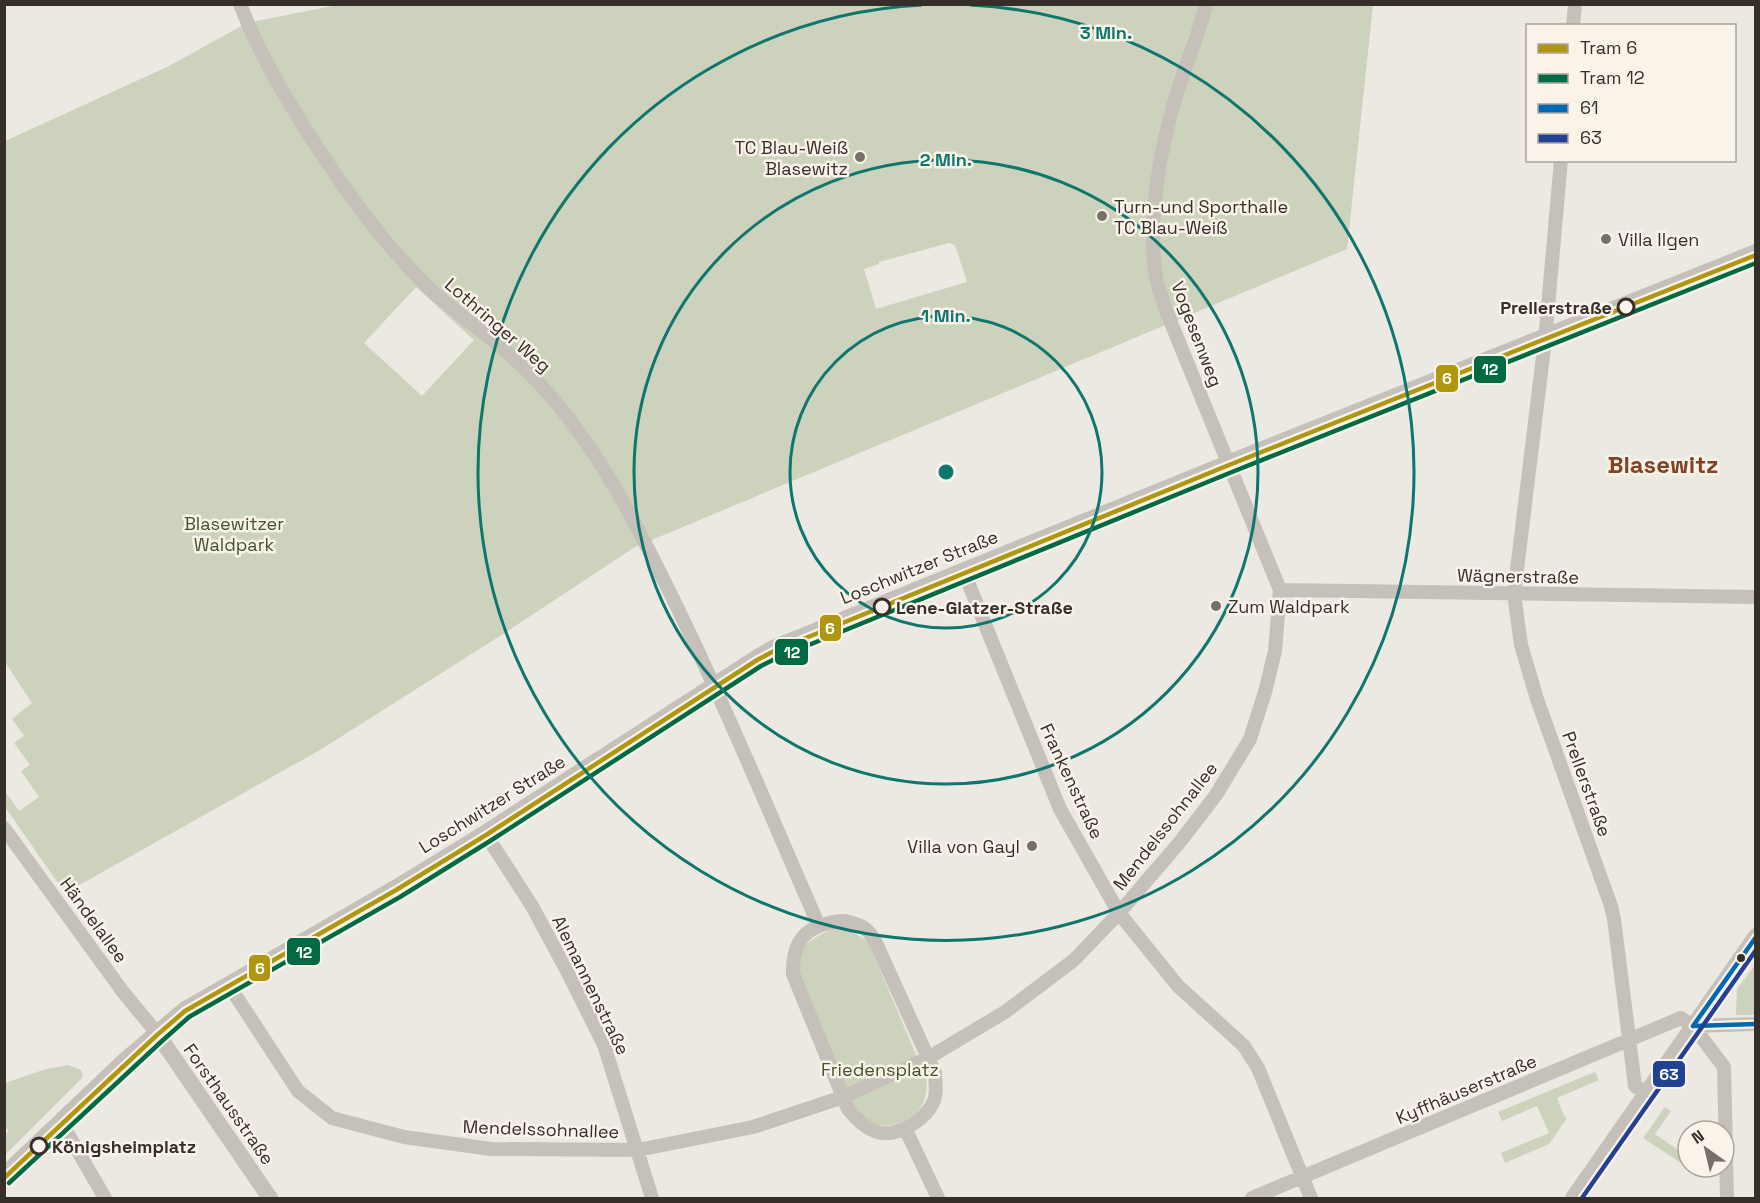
<svg xmlns="http://www.w3.org/2000/svg" width="1760" height="1203" font-family="'Space Grotesk',sans-serif">
	<style>
		.green { fill: #ccd2bc; fill-rule: evenodd }
		.lines { fill: none; stroke-linecap: round; stroke-linejoin: round }
		.minor { stroke: #c6c0ba; stroke-width: 14 }
		.tertiary { stroke: #c6c0ba; stroke-width: 16 }
		.bus-1-casing { stroke: #f9f3e9; stroke-width: 9 }
		.bus-2-casing { stroke: #f9f3e9; stroke-width: 9 }
		.bus-1 { stroke: #0069b4; stroke-width: 4.5 }
		.bus-2 { stroke: #224193; stroke-width: 4.5 }
		.tram-1-casing { stroke: #f9f3e9; stroke-width: 9 }
		.tram-2-casing { stroke: #f9f3e9; stroke-width: 9 }
		.tram-1 { stroke: #af9710; stroke-width: 4.5 }
		.tram-2 { stroke: #006b42; stroke-width: 4.5 }
		.ring { fill: none; stroke: #0f766e; stroke-width: 3 }
		.poi-dot { fill: #766f6a; stroke: #f9f3e9; stroke-width: 2 }
		.stop-dot { fill: #f9f3e9; stroke: #362e29; stroke-width: 3 }
		.bus-dot { fill: #362e29; stroke: #f9f3e9; stroke-width: 2 }
		.labels { text-anchor: middle; dominant-baseline: central; stroke-width: 5; stroke-linejoin: round; paint-order: stroke }
		.poi-label { font-size: 18px; fill: #362e29; stroke: #f9f3e9; text-anchor: start }
		.stop-label { font-size: 18px; font-weight: bold; fill: #362e29; stroke: #f9f3e9; text-anchor: start }
		.street-label { font-size: 18px; fill: #362e29; stroke: #f9f3e9 }
		.park-label { font-size: 18px; fill: #42532d; stroke: #f9f3e9 }
		.district-label { font-size: 24px; font-weight: bold; fill: #824325; stroke: #f9f3e9 }
		.centre { fill: #0f766e; stroke: #f9f3e9; stroke-width: 3 }
		.ring-label { font-size: 18px; text-anchor: middle; font-weight: bold; fill: #0f766e; stroke: #f9f3e9; stroke-width: 5; stroke-linejoin: round; paint-order: stroke }
		.line-badge { stroke: #f9f3e9; stroke-width: 2 }
		.badge-label { font-size: 16px; text-anchor: middle; font-weight: bold; fill: #fff }
	</style>
	<rect width="100%" height="100%" fill="#ece8e2"/>
	<path class="green" d="M338 5H1373L1347 249 635 547 503 634 320 750 65 893 5 807 4 790 19 811 39 797 21 771 30 765 14 743 24 736 12 719 32 703 5 662V141L167 67 247 23ZM949 243 955 245 967 282 876 309 864 269 879 264V262ZM416 287 474 340 422 396 364 343Z
		M833 929C847 929 857 933 868 942L926 1078C927 1086 927 1093 924 1101 918 1117 894 1129 877 1125 868 1122 861 1115 855 1108L799 973C796 947 810 939 833 929Z
		M1755 965V1015H1736L1737 989Z
		M68 1065 81 1070 83 1077 5 1155V1135L9 1131 5 1127V1083L46 1069Z
		M1595 1072 1599 1080 1557 1098 1564 1116 1567 1118 1549 1144 1505 1163 1501 1153 1549 1133 1537 1106 1502 1121 1498 1112Z
		M1665 1107 1671 1111 1655 1134 1688 1157V1163H1681L1643 1138Z"/>
	<g class="lines">
		<path class="minor" d="M240 4C260 56 289 104 319 150 351 198 384 244 425 284 448 308 477 326 502 348 527 369 550 394 570 420 616 481 644 540 677 607 728 711 772 819 819 926
			M1573 26 1575 4
			M1561 160 1545 340 1514 594 1521 645 1537 699 1611 906 1614 919 1635 1086 1646 1092
			M963 570 1060 809 1119 913 1178 986 1244 1046 1258 1068 1311 1198
			M1280 590 1756 597
			M4 828 123 992 156 1032
			M485 833 532 906 568 973 604 1045 652 1198
			M845 921C861 925 867 927 875 941L935 1073C935 1081 937 1089 935 1097 931 1117 897 1139 877 1132 865 1128 855 1118 848 1109L793 974C792 937 810 923 845 921Z
			M228 984 298 1091 332 1118 404 1137 491 1149 638 1150 753 1127 843 1097 928 1058 1005 1012 1074 960 1119 913 1179 843 1216 795 1250 739 1265 692 1275 651 1280 590 1165 308C1162 298 1158 287 1156 277 1147 223 1160 148 1176 96 1185 65 1199 36 1206 4
			M1693 1026 1756 1024
			M61 1122 105 1198
			M905 1128 938 1198
			M1252 1198 1681 1018 1693 1026 1724 1067 1727 1198"/>
		<path class="tertiary" d="M156 1032 270 1198
			M4 1175 126 1059 184 1010 395 888 485 833 756 658 773 648 1228 463 1756 252
			M1573 1198 1756 936"/>
		<defs>
			<path id="bus-1" d="M1693 1026 1756 937
				M1693 1026 1756 1024"/>
			<path id="bus-2" d="M1582 1198 1756 950"/>
		</defs>
		<use href="#bus-1" class="bus-1-casing"/>
		<use href="#bus-2" class="bus-2-casing"/>
		<use href="#bus-1" class="bus-1"/>
		<use href="#bus-2" class="bus-2"/>
		<defs>
			<path id="tram-1" d="M4 1178 157 1035 185 1011 396 890 486 835 757 660 774 651 1229 465 1756 255"/>
			<path id="tram-2" d="M9 1183 162 1041 189 1017 400 897 490 841 761 666 777 658 1232 472 1756 263"/>
		</defs>
		<use href="#tram-1" class="tram-1-casing"/>
		<use href="#tram-2" class="tram-2-casing"/>
		<use href="#tram-1" class="tram-1"/>
		<use href="#tram-2" class="tram-2"/>
	</g>
	<g class="ring">
		<circle cx="946" cy="472" r="156"/>
		<circle cx="946" cy="472" r="312"/>
		<path d="M970 5A468 468 0 1 1 922 5"/>
	</g>
	<g class="poi-dot">
		<circle cx="860" cy="157" r="6"/>
		<circle cx="1102" cy="216" r="6"/>
		<circle cx="1606" cy="239" r="6"/>
		<circle cx="1216" cy="606" r="6"/>
		<circle cx="1032" cy="846" r="6"/>
	</g>
	<g class="stop-dot">
		<circle cx="1626" cy="307" r="8"/>
		<circle cx="882" cy="607" r="8"/>
		<circle cx="39" cy="1146" r="8"/>
	</g>
	<circle class="bus-dot" cx="1741" cy="958" r="5"/>
	<g class="labels">
		<g class="poi-label">
			<text x="848" y="147" text-anchor="end">TC Blau-Weiß<tspan x="848" dy="21">Blasewitz</tspan></text>
			<text x="1114" y="206">Turn-und Sporthalle<tspan x="1114" dy="21">TC Blau-Weiß</tspan></text>
			<text x="1618" y="239">Villa Ilgen</text>
			<text x="1228" y="606">Zum Waldpark</text>
			<text x="1020" y="846" text-anchor="end">Villa von Gayl</text>
		</g>
		<g class="stop-label">
			<text x="1612" y="307" text-anchor="end">Prellerstraße</text>
			<text x="896" y="607">Lene-Glatzer-Straße</text>
			<text x="52" y="1146">Königsheimplatz</text>
		</g>
		<g class="street-label">
			<text transform="translate(498 325) rotate(41)">Lothringer Weg</text>
			<text transform="translate(1197 334) rotate(69)">Vogesenweg</text>
			<text transform="translate(919 567) rotate(-22)">Loschwitzer Straße</text>
			<text transform="translate(1518 576) rotate(1)">Wägnerstraße</text>
			<text transform="translate(1072 781) rotate(65)">Frankenstraße</text>
			<text transform="translate(1587 784) rotate(70)">Prellerstraße</text>
			<text transform="translate(492 804) rotate(-32)">Loschwitzer Straße</text>
			<text transform="translate(1165 826) rotate(-52)">Mendelssohnallee</text>
			<text transform="translate(94 920) rotate(54)">Händelallee</text>
			<text transform="translate(591 985) rotate(64)">Alemannenstraße</text>
			<text transform="translate(1466 1089) rotate(-23)">Kyffhäuserstraße</text>
			<text transform="translate(229 1104) rotate(55)">Forsthausstraße</text>
			<text transform="translate(541 1129) rotate(2)">Mendelssohnallee</text>
		</g>
		<g class="park-label">
			<text x="234" y="523">Blasewitzer<tspan x="234" dy="21">Waldpark</tspan></text>
			<text x="880" y="1069">Friedensplatz</text>
		</g>
		<g class="district-label">
			<text x="1663" y="464">Blasewitz</text>
		</g>
	</g>
	<circle cx="946" cy="472" r="9" class="centre"/>
	<g class="ring-label">
		<text x="1106" y="39">3 Min.</text>
		<text x="946" y="166">2 Min.</text>
		<text x="946" y="322">1 Min.</text>
	</g>
	<g class="line-badge">
		<rect x="1473" y="355" width="34" height="29" rx="6" fill="#006b42"/>
		<rect x="1435" y="364" width="24" height="29" rx="6" fill="#af9710"/>
		<rect x="819" y="614" width="23" height="28" rx="6" fill="#af9710"/>
		<rect x="774" y="638" width="35" height="28" rx="6" fill="#006b42"/>
		<rect x="286" y="937" width="35" height="29" rx="6" fill="#006b42"/>
		<rect x="248" y="954" width="23" height="28" rx="6" fill="#af9710"/>
		<rect x="1652" y="1060" width="34" height="28" rx="6" fill="#224193"/>
	</g>
	<g class="badge-label">
		<text x="1490" y="375">12</text>
		<text x="1447" y="384">6</text>
		<text x="830" y="634">6</text>
		<text x="792" y="658">12</text>
		<text x="304" y="958">12</text>
		<text x="260" y="974">6</text>
		<text x="1669" y="1080">63</text>
	</g>
	<rect width="1760" height="1203" fill="none" stroke="#362e29" stroke-width="12"/>
	<rect x="1526" y="24" width="210" height="138" fill="#f9f3e9" stroke="#aba49c" stroke-width="1.5"/>
	<rect x="1538" y="44" width="30" height="9" fill="#af9710" stroke="#aba49c" stroke-width="1.5"/>
	<text x="1580" y="54" font-size="18" fill="#362e29">Tram 6</text>
	<rect x="1538" y="74" width="30" height="9" fill="#006b42" stroke="#aba49c" stroke-width="1.5"/>
	<text x="1580" y="84" font-size="18" fill="#362e29">Tram 12</text>
	<rect x="1538" y="104" width="30" height="9" fill="#0069b4" stroke="#aba49c" stroke-width="1.5"/>
	<text x="1580" y="114" font-size="18" fill="#362e29">61</text>
	<rect x="1538" y="134" width="30" height="9" fill="#224193" stroke="#aba49c" stroke-width="1.5"/>
	<text x="1580" y="144" font-size="18" fill="#362e29">63</text>
	<g transform="translate(1706 1149) rotate(326)"><circle r="28" fill="#f9f3e9" stroke="#aba49c" stroke-width="1.5"/>
	<path d="M0-4.5L10 22L0 15L-10 22Z" fill="#766f6a"/>
	<text y="-9" font-size="16" font-weight="bold" text-anchor="middle" fill="#362e29">N</text>
	</g>
</svg>
